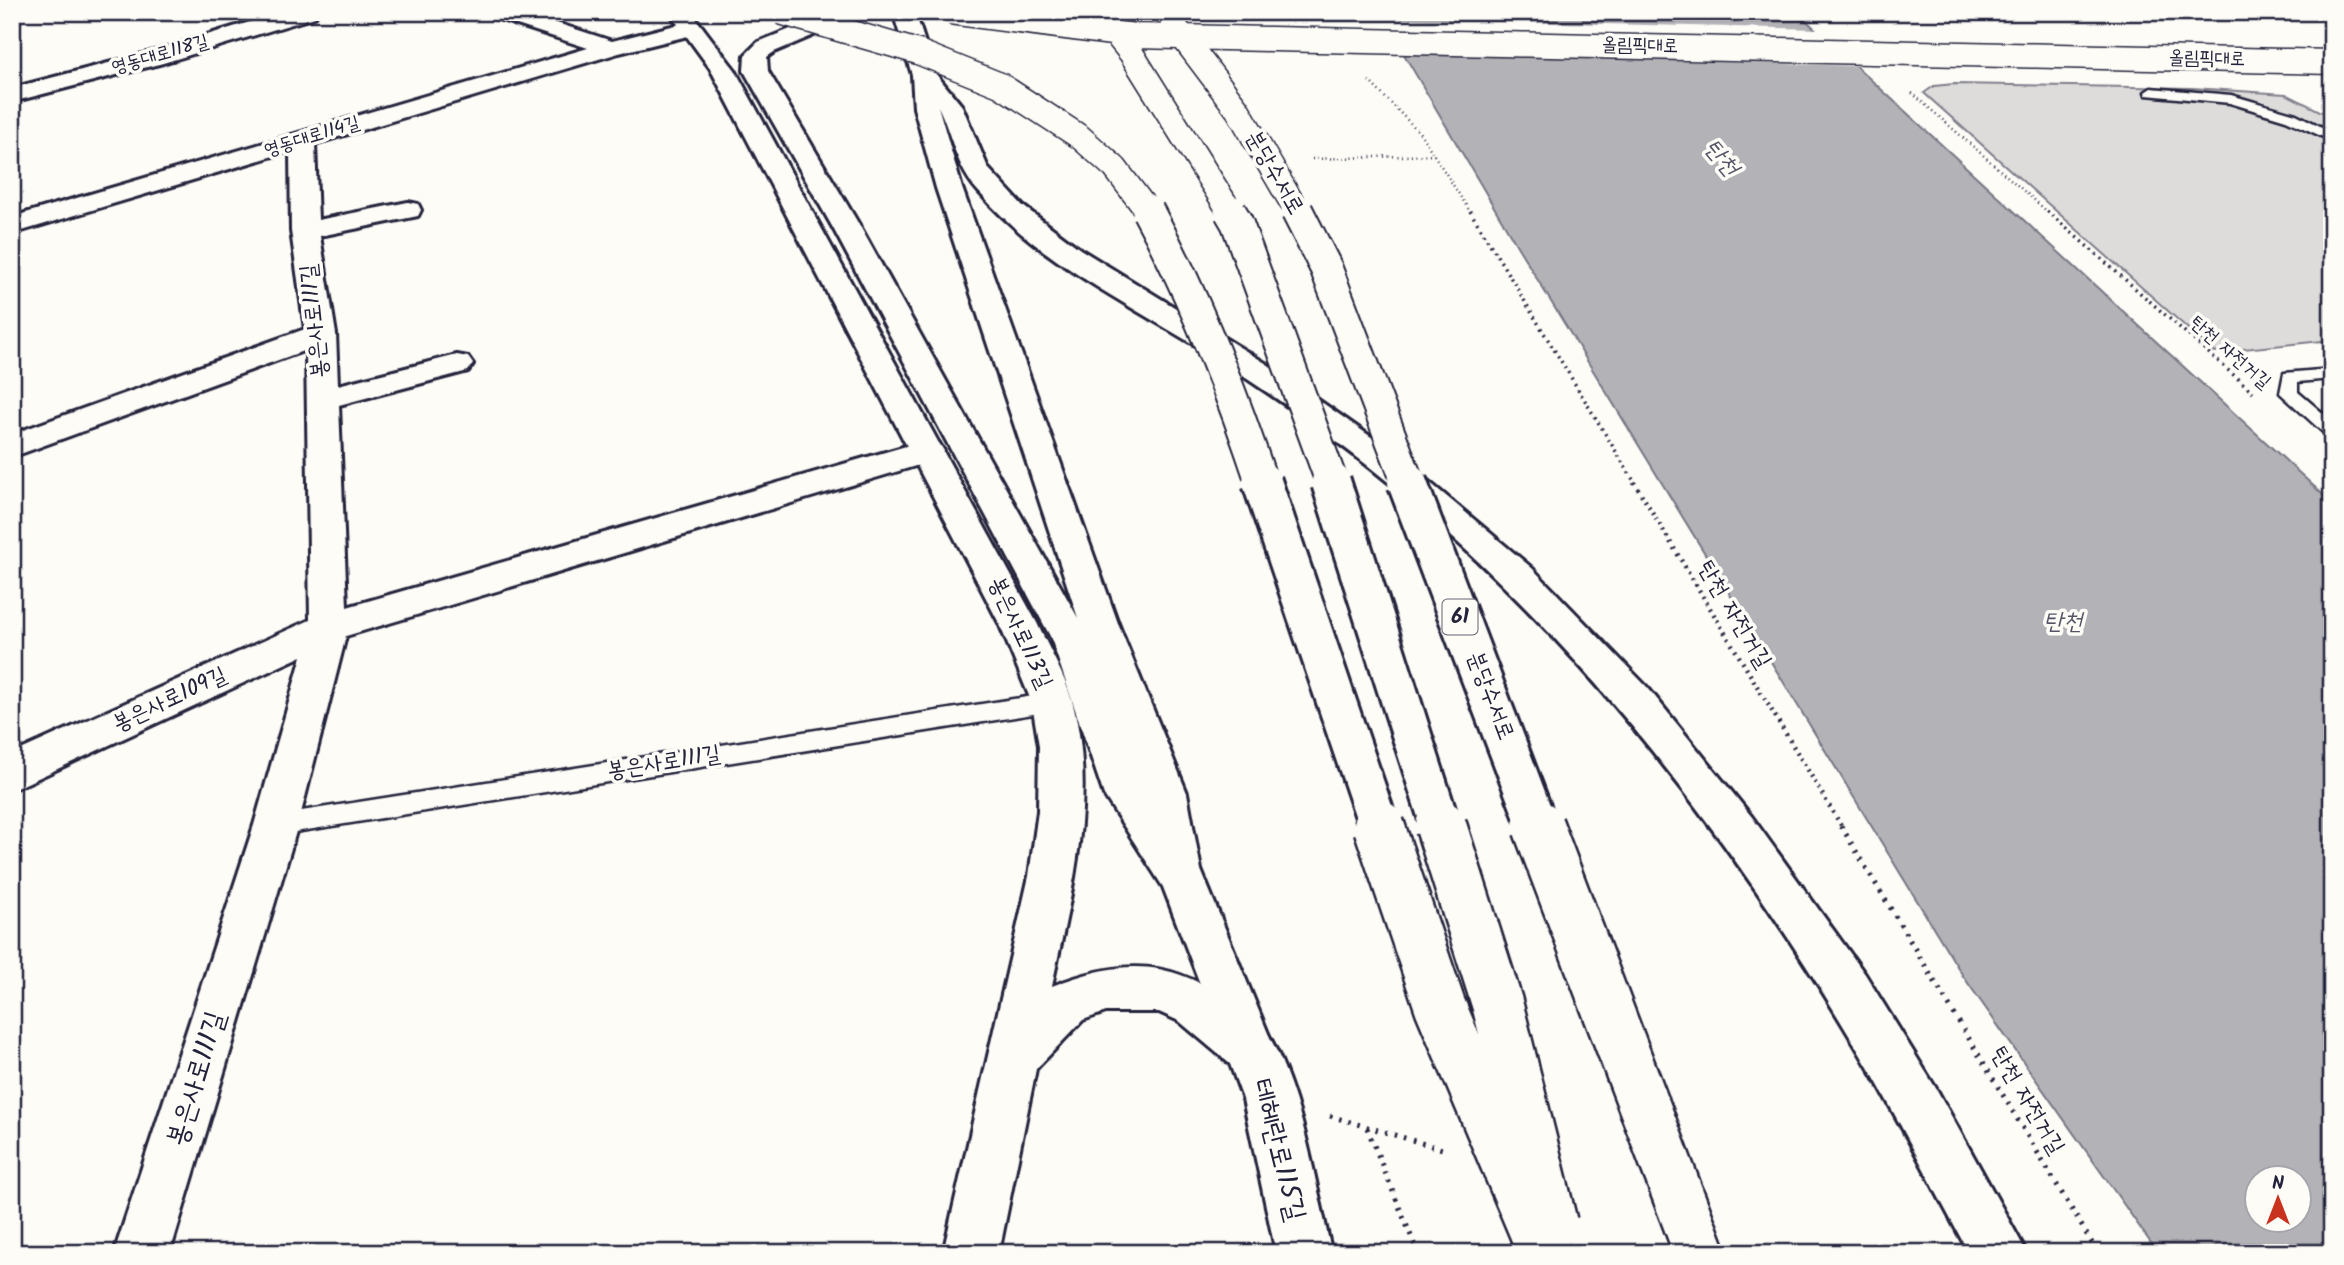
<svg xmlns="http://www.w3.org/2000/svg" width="2344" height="1265" font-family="Kalam,'Poor Story',sans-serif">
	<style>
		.green { fill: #dddcdb; stroke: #807f8b; stroke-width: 2 }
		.water { fill: #b2b2b7; stroke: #787885; stroke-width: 2; fill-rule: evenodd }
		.pier { fill: #fdfcf7 }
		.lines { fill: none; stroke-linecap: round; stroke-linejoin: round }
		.lane-casing { stroke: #22223b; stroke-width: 5 }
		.street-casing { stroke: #22223b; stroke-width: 6 }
		.secondary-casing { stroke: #22223b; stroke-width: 6 }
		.highway-casing { stroke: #22223b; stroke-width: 6 }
		.path-far3 { stroke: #22223b; stroke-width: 2.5; stroke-dasharray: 1 3.5; stroke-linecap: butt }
		.path-far2 { stroke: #22223b; stroke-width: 3.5; stroke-dasharray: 2 4.5; stroke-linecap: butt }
		.path-far1 { stroke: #22223b; stroke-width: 4.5; stroke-dasharray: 2 5; stroke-linecap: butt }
		.path { stroke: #22223b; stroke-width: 5; stroke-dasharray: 2.5 7; stroke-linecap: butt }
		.lane { fill: #fdfcf7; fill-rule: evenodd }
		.street { fill: #fdfcf7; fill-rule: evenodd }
		.secondary { fill: #fdfcf7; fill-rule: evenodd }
		.highway { fill: #fdfcf7; fill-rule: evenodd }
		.highway-bridge-far3-casing { stroke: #22223b; stroke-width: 27; stroke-linecap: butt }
		.highway-bridge-far2-casing { stroke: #22223b; stroke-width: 35; stroke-linecap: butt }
		.highway-bridge-far1-casing { stroke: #22223b; stroke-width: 44; stroke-linecap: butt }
		.highway-bridge-casing { stroke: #22223b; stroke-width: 55; stroke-linecap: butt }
		.highway-bridge-far3 { stroke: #fdfcf7; stroke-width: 24 }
		.highway-bridge-far2 { stroke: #fdfcf7; stroke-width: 31 }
		.highway-bridge-far1 { stroke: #fdfcf7; stroke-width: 38 }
		.highway-bridge { stroke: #fdfcf7; stroke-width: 50 }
		.labels { text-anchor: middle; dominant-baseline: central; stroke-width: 7; stroke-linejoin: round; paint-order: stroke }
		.far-street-label { font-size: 19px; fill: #22223b; stroke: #fdfcf7 }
		.shield { fill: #fdfcf7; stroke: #646373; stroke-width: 2 }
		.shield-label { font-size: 21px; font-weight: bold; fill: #22223b }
		.street-label { font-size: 23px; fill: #22223b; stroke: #fdfcf7 }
		.water-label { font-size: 24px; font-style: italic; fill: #545466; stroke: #fdfcf7 }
		.near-street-label { font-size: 28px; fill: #22223b; stroke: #fdfcf7 }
	</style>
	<rect width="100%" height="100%" fill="#fdfcf7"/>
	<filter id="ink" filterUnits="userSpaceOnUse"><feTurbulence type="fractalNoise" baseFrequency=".0143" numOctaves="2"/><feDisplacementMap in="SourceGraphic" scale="14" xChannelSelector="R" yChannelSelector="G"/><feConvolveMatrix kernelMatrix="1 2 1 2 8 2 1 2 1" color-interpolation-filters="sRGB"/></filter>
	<g filter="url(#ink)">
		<path class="green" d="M1954 84 2192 88 2286 94 2332 117V340L2214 352 1924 93 1934 86Z"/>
		<path class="water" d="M1379 12H1797L2332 503V1253H2158L1963 976 1517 246ZM2256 1178H2298V1220H2256Z"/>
		<path class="pier" d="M1379 19 1820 29 1861 66 1400 54Z"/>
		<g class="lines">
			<defs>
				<path id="lane" d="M2151 88 2231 95 2296 114 2332 132V141L2286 120 2230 103 2146 95 2145 92Z
					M2332 369V379L2298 382V392L2332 421V437L2326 435 2280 393 2284 373Z
					M1052 693 1060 696 1063 702 1060 708 1052 711 276 835 268 832 264 825 268 818 276 815Z"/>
				<path id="street" d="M283 12H318L315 17 163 63 12 102V88L147 53Z
					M489 12H523L612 41 692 21 703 28 700 33 619 53 315 144 318 220 408 202 418 204 421 210 418 216 320 236 336 334 338 385 457 355 468 357 473 364 468 371 339 405 347 607 927 440 939 443 944 451 939 459 346 636 298 825 170 1253H114L254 825 302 656 12 790V754L310 620 306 350 12 457V434L305 329 291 231 290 151 12 234V217L588 48 492 17Z"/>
				<path id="secondary" d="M723 63 731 65 735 70 1037 623C1049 649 1064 674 1072 701 1098 794 1071 894 1052 986 1123 958 1174 958 1236 1007 1245 1014 1262 1023 1268 1034 1304 1099 1314 1181 1332 1253H1276L1243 1099 1230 1064 1179 1021 1159 1012H1106L1083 1020 1036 1069 999 1253H943L1029 876 1038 811 1039 746 1032 703 999 623 711 70 715 65Z"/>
				<path id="highway" d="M669 12H691L735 70 731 75H715Z
					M893 12H915L935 73 962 106 988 168 1023 206 1080 249 1267 364 1397 455 1532 568 1648 688 1752 817 1865 974 1937 1090 2027 1253H1969C1932 1186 1898 1117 1859 1052 1751 869 1622 695 1466 550 1388 476 1300 412 1209 354 1131 305 1039 262 978 191 956 167 952 135 938 106L962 188 1119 626 1187 793 1201 870 1274 1048 1267 1065 1249 1072 1231 1065 1163 887 1104 795 1051 638 833 228 744 71 745 55 758 42 818 18 829 25 826 30 774 52 767 57 768 71 861 228 1078 618 936 188 914 108 912 75Z"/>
			</defs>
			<use href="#lane" class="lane-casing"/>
			<use href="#street" class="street-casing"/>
			<use href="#secondary" class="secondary-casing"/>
			<use href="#highway" class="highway-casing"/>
			<path class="path-far3" d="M1369 81 1420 133 1471 213
				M1912 93 2049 213
				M1312 159 1434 155"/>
			<path class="path-far2" d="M1470 211 1635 483
				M2047 211 2253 392"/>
			<path class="path-far1" d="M1634 482 1842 827"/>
			<path class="path" d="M1841 826 2098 1253
				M1330 1116 1442 1149
				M1367 1128 1418 1253"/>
			<use href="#lane" class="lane"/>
			<use href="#street" class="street"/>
			<use href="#secondary" class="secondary"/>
			<use href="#highway" class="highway"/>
			<defs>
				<path id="highway-bridge-far3" d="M780 12 918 52 1000 85 1080 137 1115 168 1149 213
					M950 12 1135 36 2332 62
					M1106 22 1131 53 1231 213
					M1173 24 1238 110 1298 213"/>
				<path id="highway-bridge-far2" d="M1148 211C1195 298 1231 390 1262 483
					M1230 211 1237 223 1332 483
					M1297 211 1326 268 1408 483"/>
				<path id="highway-bridge-far1" d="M1262 482 1379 827
					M1331 482 1441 827
					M1407 482 1538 827"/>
				<path id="highway-bridge" d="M1379 826 1440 1006 1544 1253
					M1441 826 1497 1003 1552 1224
					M1538 826 1700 1253"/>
			</defs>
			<use href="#highway-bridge-far3" class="highway-bridge-far3-casing"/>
			<use href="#highway-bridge-far2" class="highway-bridge-far2-casing"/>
			<use href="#highway-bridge-far1" class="highway-bridge-far1-casing"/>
			<use href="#highway-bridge" class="highway-bridge-casing"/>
			<use href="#highway-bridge-far3" class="highway-bridge-far3"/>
			<use href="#highway-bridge-far2" class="highway-bridge-far2"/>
			<use href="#highway-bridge-far1" class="highway-bridge-far1"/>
			<use href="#highway-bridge" class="highway-bridge"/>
		</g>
	</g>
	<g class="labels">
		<g class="far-street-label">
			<text transform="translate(1640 46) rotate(1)">올림픽대로</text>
			<text transform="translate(160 55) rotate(-16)">영동대로118길</text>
			<text transform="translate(2207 59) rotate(1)">올림픽대로</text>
			<text transform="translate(312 137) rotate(-17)">영동대로114길</text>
			<text transform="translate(2230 353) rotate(41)">탄천 자전거길</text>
		</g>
		<rect class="shield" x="1442.5" y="599.5" width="35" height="35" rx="5"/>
		<g class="shield-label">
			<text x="1460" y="617">61</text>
		</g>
		<g class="street-label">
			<text transform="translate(1274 173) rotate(60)">분당수서로</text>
			<text transform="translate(315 321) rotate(-96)">봉은사로111길</text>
			<text transform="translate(1734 615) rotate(59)">탄천 자전거길</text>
			<text transform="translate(1020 633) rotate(65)">봉은사로113길</text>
			<text transform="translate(1490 696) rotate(69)">분당수서로</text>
			<text transform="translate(170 700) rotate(-25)">봉은사로109길</text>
			<text transform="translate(664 763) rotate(-9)">봉은사로111길</text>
			<text transform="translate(2027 1101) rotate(59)">탄천 자전거길</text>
		</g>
		<g class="water-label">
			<text transform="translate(1721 158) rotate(50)">탄천</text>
			<text x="2063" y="622">탄천</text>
		</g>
		<g class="near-street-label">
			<text transform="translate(197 1079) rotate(-73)">봉은사로111길</text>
			<text transform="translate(1278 1150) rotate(76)">테헤란로115길</text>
		</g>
	</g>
	<rect width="2344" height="1265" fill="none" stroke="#fdfcf7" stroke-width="42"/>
	<rect x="21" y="21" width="2302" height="1223" fill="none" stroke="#22223b" stroke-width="2.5" filter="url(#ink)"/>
	<g transform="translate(2278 1199)"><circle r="33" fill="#fdfcf7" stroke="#a5a5ac" stroke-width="2"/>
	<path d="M0-5L12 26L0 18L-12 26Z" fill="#c8321e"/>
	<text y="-10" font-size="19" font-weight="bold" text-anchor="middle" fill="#22223b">N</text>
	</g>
</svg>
